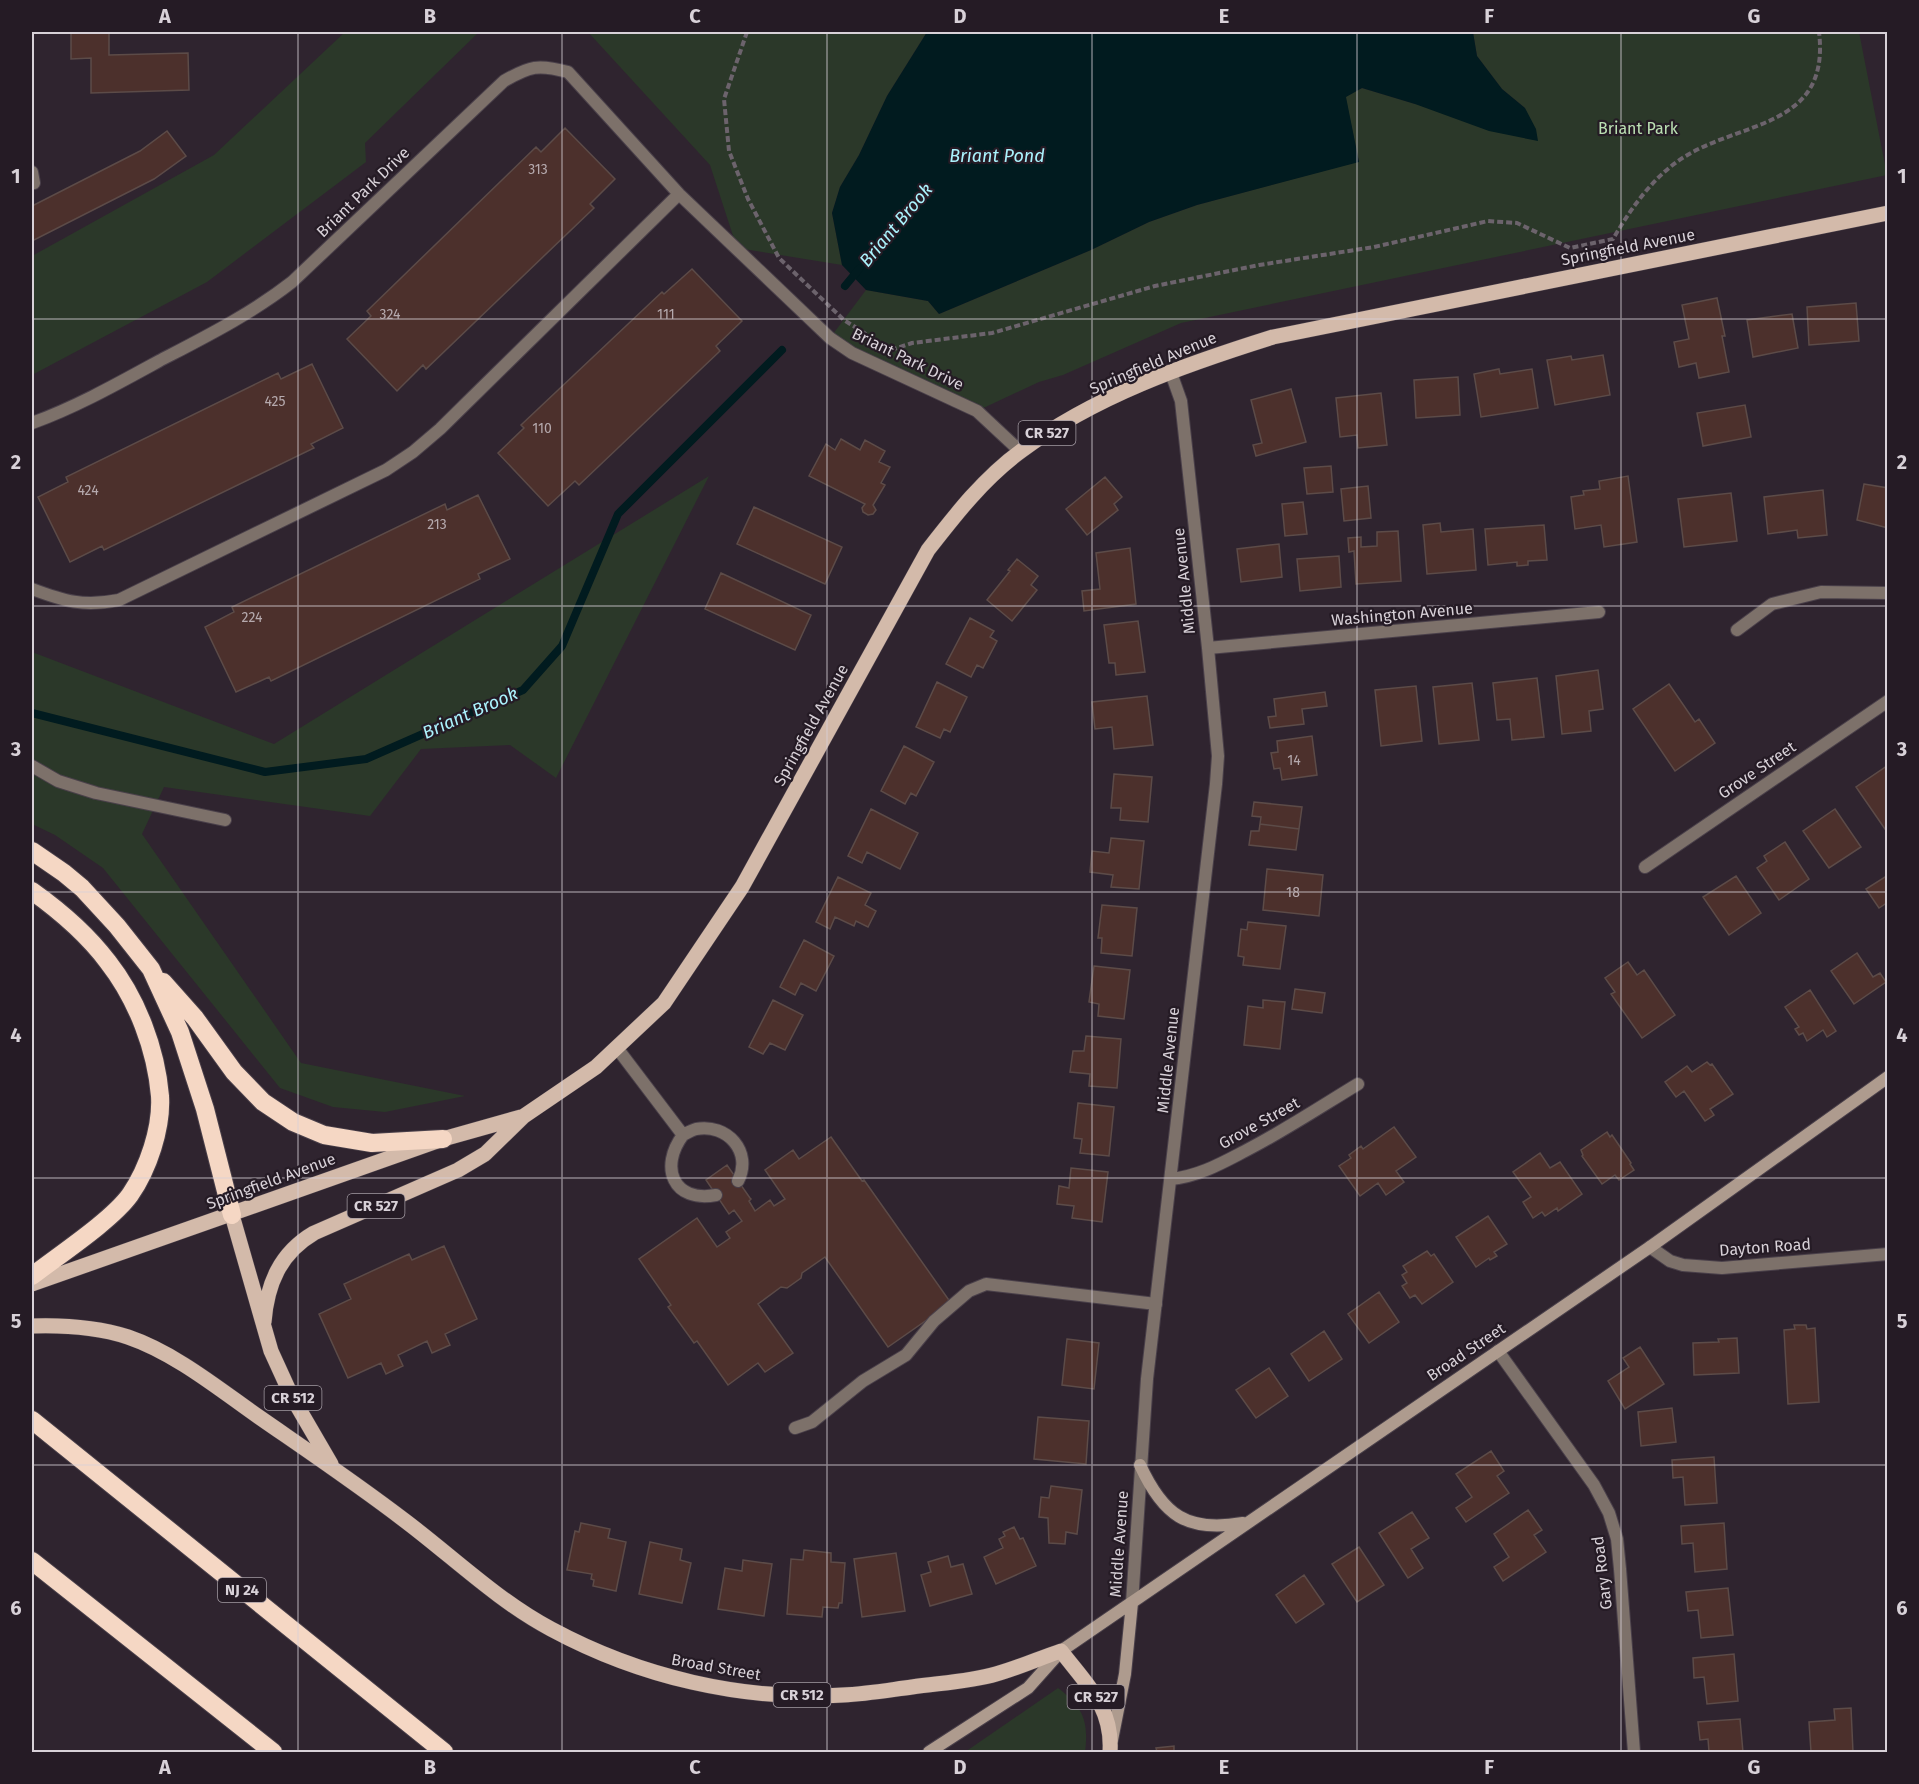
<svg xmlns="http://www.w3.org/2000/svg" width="1919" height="1784" font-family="'Fira Sans',sans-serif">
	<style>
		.green { fill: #2b3829 }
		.water { fill: #011b1f }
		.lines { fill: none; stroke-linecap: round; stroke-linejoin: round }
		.stream { stroke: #011b1f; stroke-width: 8 }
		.building { fill: #4c302c; stroke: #5c4b48; stroke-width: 1.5 }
		.service-casing { stroke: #4a404a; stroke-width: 14 }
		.minor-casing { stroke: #4a404a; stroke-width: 14 }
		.secondary-casing { stroke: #4a404a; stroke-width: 14 }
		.primary-casing { stroke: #4a404a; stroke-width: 16 }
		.motorway-casing { stroke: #4a404a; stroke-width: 20 }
		.path { stroke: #6c636c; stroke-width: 4; stroke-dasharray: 6 3; stroke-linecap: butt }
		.service { stroke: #7d716a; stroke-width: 12 }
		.minor { stroke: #7d716a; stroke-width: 12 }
		.secondary { stroke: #ae9b8e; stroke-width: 12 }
		.primary { stroke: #d3baaa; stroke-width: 15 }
		.motorway { stroke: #f5d7c4; stroke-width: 18 }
		.grid { fill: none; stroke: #d8d1d8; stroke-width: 1.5; stroke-opacity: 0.55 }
		.labels { text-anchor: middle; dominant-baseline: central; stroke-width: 4.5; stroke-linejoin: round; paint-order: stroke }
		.number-label { font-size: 14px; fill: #b5a9ad }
		.shield { fill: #251b25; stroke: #a29aa2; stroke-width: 1.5 }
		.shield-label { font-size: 15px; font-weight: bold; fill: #d8d1d8 }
		.park-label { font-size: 16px; fill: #bbe0b3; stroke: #251b25 }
		.street-label { font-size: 16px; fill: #d8d1d8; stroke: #251b25 }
		.water-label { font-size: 18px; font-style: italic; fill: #abf3fd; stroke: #251b25 }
		.neatline { fill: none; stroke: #d8d1d8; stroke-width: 2 }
		.grid-label { font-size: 20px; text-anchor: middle; font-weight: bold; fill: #d8d1d8 }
	</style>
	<rect width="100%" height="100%" fill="#2f242f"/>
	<path class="green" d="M345 32H479L365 143 366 162 207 282 32 375V256L214 155Z
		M588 32H927L887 96 859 155 840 187 832 213 842 265 737 248 710 165Z
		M1473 32H1859L1887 175 1181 323 1063 375 1039 382 977 411 830 338 866 290 928 301 939 314 1091 250 1149 222 1197 205 1359 161 1345 97 1362 88 1415 104 1525 108 1502 89 1477 56Z
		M709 476 556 778 510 745 421 749 370 816 164 787 142 834 301 1063 465 1096 385 1112 333 1107 280 1088 103 868 55 835 32 824V652L274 744Z
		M1058 1688C1083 1707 1089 1721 1085 1752H965Z"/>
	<path class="water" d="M927 32H1473L1477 56 1502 89 1525 108 1536 129 1538 141 1489 131 1415 104 1362 88 1346 97 1359 162 1197 205 1149 222 1091 250 939 314 928 301 866 290 842 265 832 213 840 187 859 155 887 96Z"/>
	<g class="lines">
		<path class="stream" d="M845 286 859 269
			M32 713 265 772 366 759 523 690 562 646 618 514 782 350"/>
	</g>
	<path class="building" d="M71 32H109V55L188 53 189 90 91 93V58L71 59Z
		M565 128 615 179 590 204 594 208 426 369 423 365 397 391 347 339 371 316 367 311 536 147 541 152Z
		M167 131 186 156 154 179 32 241V206L140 151Z
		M692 269 742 321 716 346 720 351 579 485 575 481 548 506 498 453 524 428 521 425 662 292 664 294Z
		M1717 298 1725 336H1722L1729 372 1699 378 1696 363 1679 367 1674 342 1689 339 1682 305Z
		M1856 303 1859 341 1809 345 1807 307Z
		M1792 314 1798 348 1753 357 1747 320Z
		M1603 355 1610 395 1555 405 1547 360 1571 356 1572 360Z
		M312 364 343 428 311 444 314 448 104 550 102 546 70 562 38 497 68 482 66 477 278 373 281 379Z
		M1499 369 1500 374 1532 369 1538 408 1481 417 1474 374Z
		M1458 377 1460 415 1416 418 1414 380Z
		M1291 389 1306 442 1256 456 1253 445 1262 443 1251 400Z
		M1381 393 1387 445 1358 448 1357 435 1340 437 1336 398Z
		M1745 405 1751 437 1703 446 1697 413Z
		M841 439 860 450 865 440 885 451 879 462 890 467 881 483 885 485 873 505 876 510 873 514 868 515 863 512 862 508 865 504 809 476 826 444 835 450Z
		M1331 466 1333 492 1307 494 1304 468Z
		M1628 476 1637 542 1604 547 1601 525 1575 529 1571 497 1584 495 1583 491 1600 489 1599 481Z
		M1105 477 1122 497 1114 504 1118 510 1087 535 1066 509Z
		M1864 484 1888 488V528L1857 520Z
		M1368 486 1371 518 1344 521 1341 489Z
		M1823 490 1827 535 1798 538 1797 530 1768 534 1764 497Z
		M1731 493 1737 541 1684 547 1678 499Z
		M478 495 510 559 478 574 480 579 271 681 269 677 236 692 205 627 234 612 232 607 445 504 447 510Z
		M1303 502 1307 534 1285 536 1282 504Z
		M754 507 842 547 825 584 737 544Z
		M1440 523 1441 532 1473 529 1476 570 1427 574 1423 525Z
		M1544 525 1547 560 1528 561V565L1517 566V562L1488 565 1485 529Z
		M1398 531 1401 581 1356 584 1354 551 1349 552 1348 538 1361 537V547L1377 546V532Z
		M1279 544 1282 577 1241 582 1237 549Z
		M1130 548 1136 604 1084 611 1082 591 1100 589 1096 553Z
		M1339 556 1341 587 1300 591 1297 559Z
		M1017 559 1038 576 1031 585 1037 590 1012 621 987 600 1010 571 1008 570Z
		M721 573 811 615 795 650 705 609Z
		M970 618 994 631 990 637 997 641 983 668 977 665 971 677 946 664Z
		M1138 621 1145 672 1116 675 1115 663H1109L1104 625Z
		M1598 670 1603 709 1589 711 1591 731 1562 734 1556 676Z
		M1537 678 1544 737 1512 740 1510 719 1497 720 1493 683Z
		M937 682 967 697 950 732 944 729 940 738 916 727Z
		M1472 683 1479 740 1439 744 1433 687Z
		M1669 684 1695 722 1699 719 1715 743 1675 771 1633 709Z
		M1416 686 1422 741 1381 746 1375 690Z
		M1325 692 1327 706 1302 709 1304 724 1270 728 1268 717 1276 716 1274 699Z
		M1147 696 1153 745 1114 749 1112 727 1095 729 1092 702Z
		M1312 736 1317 775 1282 780 1280 768 1274 769 1271 753 1278 752 1277 741Z
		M904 746 934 762 916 796 911 793 905 804 881 791Z
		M1887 766 1888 828 1885 829 1856 787Z
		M1114 774 1152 777 1148 822 1120 820 1121 808H1111Z
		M1254 802 1302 807 1299 829 1260 824 1261 817 1252 816Z
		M871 809 918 833 900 869 867 852 862 863 848 856Z
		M1835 809 1861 847 1829 868 1803 831Z
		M1260 824 1299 829 1296 850 1249 845 1251 831H1259Z
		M1111 838 1144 841 1139 889 1111 887 1113 875 1090 872 1092 851 1109 853Z
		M1785 842 1809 879 1779 900 1757 868 1767 861 1764 856Z
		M1267 869 1323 875 1319 916 1263 910Z
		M1888 875V902L1879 908 1866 889Z
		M1736 876 1761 913 1729 935 1703 897Z
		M838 877 871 893 865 905 876 911 868 927 856 921 854 926 835 917 830 929 816 922Z
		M1102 905 1137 908 1132 956 1101 953 1102 938H1098Z
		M1248 922 1286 926 1280 969 1243 965 1244 957 1238 956 1241 929 1247 930Z
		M804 940 834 956 816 991 801 983 795 995 780 987Z
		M1857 953 1873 977 1880 973 1886 982 1854 1004 1831 971Z
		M1628 962 1637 975 1644 970 1675 1015 1642 1038 1611 994 1615 992 1605 978Z
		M1094 966 1130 970 1124 1019 1098 1016 1099 1004 1089 1002Z
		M1295 989 1325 993 1322 1013 1292 1009Z
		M1810 990 1836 1031 1827 1037 1823 1030 1807 1041 1803 1033 1799 1035 1795 1029 1799 1027 1785 1007Z
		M773 1000 803 1015 785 1050 770 1043 763 1054 749 1047Z
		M1263 1000 1285 1002 1280 1049 1244 1045 1248 1006 1263 1008Z
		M1086 1036 1121 1039 1117 1088 1089 1086 1090 1074 1070 1072 1073 1051H1084Z
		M1707 1062 1710 1065 1712 1064 1733 1094 1710 1109 1714 1115 1705 1121 1684 1091 1676 1097 1665 1082 1687 1066 1692 1072Z
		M1078 1103 1114 1107 1109 1156 1080 1153 1082 1139 1074 1138Z
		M1394 1127 1416 1157 1396 1171 1404 1182 1386 1195 1378 1183 1360 1196 1339 1166 1351 1158 1349 1155 1361 1146 1363 1149Z
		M1607 1132 1610 1137 1612 1135 1631 1163 1630 1164 1634 1170 1619 1180 1615 1175 1602 1184 1582 1156 1583 1155 1581 1150Z
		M831 1137 862 1181 864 1180 951 1303 888 1347 825 1257 802 1273 801 1278 787 1288 781 1287 758 1304 793 1353 765 1372 758 1363 728 1385 697 1341 694 1343 668 1307 671 1305 639 1259 697 1218 717 1247 730 1238 726 1232 742 1221 734 1210 729 1214 706 1180 727 1165 750 1198 751 1199 749 1201 755 1211 770 1200 774 1206 785 1199 765 1170 793 1150 799 1159Z
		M1540 1153 1550 1168 1560 1162 1582 1194 1558 1211 1557 1208 1545 1216 1542 1212 1533 1218 1523 1202 1531 1197 1513 1172Z
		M1071 1168 1108 1172 1102 1222 1072 1218 1074 1206 1057 1204 1059 1186 1069 1188Z
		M1488 1216 1507 1244 1494 1252 1497 1256 1490 1260 1489 1258 1476 1267 1456 1237Z
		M444 1246 477 1319 445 1334 450 1345 432 1353 427 1341 398 1355 403 1366 386 1374 381 1363 348 1378 319 1314 351 1299 344 1284 409 1254 412 1260Z
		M1427 1251 1431 1256 1434 1254 1453 1282 1422 1304 1415 1295 1410 1298 1402 1286 1407 1283 1402 1275 1407 1272 1403 1266Z
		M1379 1292 1399 1322 1369 1343 1348 1314Z
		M1794 1325H1806L1807 1329 1815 1328 1819 1402 1788 1404 1784 1330 1795 1329Z
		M1324 1331 1342 1359 1309 1381 1291 1354Z
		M1737 1338 1739 1373 1694 1375 1693 1343 1719 1342 1718 1339Z
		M1067 1339 1099 1343 1094 1389 1062 1385Z
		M1640 1347 1664 1384 1625 1409 1608 1381 1629 1367 1623 1358Z
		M1269 1368 1288 1396 1256 1418 1236 1390Z
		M1672 1408 1676 1442 1641 1446 1638 1412Z
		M1038 1417 1089 1421 1086 1464 1034 1459Z
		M1491 1451 1504 1471 1497 1476 1509 1493 1466 1522 1456 1508 1472 1497 1456 1474Z
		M1714 1457 1717 1503 1685 1505 1683 1477 1673 1478 1672 1460Z
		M1051 1486 1082 1490 1077 1534 1066 1532 1065 1544 1049 1543 1048 1518 1039 1517 1041 1497 1049 1498Z
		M1528 1510 1542 1530 1534 1535 1546 1552 1503 1581 1494 1567 1509 1557 1494 1534Z
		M1412 1512 1429 1538 1411 1549 1423 1568 1408 1578 1379 1533Z
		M581 1523 610 1529 608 1538 626 1542 616 1591 593 1586 594 1580 591 1579 592 1574 567 1570 575 1531 579 1532Z
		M1724 1523 1727 1569 1695 1572 1693 1543 1682 1544 1681 1526Z
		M1014 1527 1020 1539 1023 1538 1036 1566 996 1584 984 1557 1003 1548 999 1539 1005 1536 1003 1532Z
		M650 1542 682 1549 680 1560 691 1563 682 1603 639 1594Z
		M1359 1547 1384 1585 1357 1602 1332 1564Z
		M804 1550 831 1553V1562L845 1563 842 1603H839L838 1608 823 1607 822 1617 787 1614 791 1559 803 1560Z
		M896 1553 905 1611 862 1617 854 1559Z
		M948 1556 951 1567 963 1564 972 1594 930 1606 921 1575 931 1572 928 1562Z
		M743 1560 772 1564 764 1616 718 1609 725 1568 742 1571Z
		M1304 1575 1324 1604 1296 1623 1276 1595Z
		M1728 1588 1733 1635 1701 1638 1698 1610 1688 1611 1686 1592Z
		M1734 1654 1738 1701 1707 1704 1704 1677 1694 1678 1693 1658Z
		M1851 1708 1853 1752H1811L1809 1722 1835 1720 1834 1709Z
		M1740 1719 1743 1752H1709L1708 1739 1700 1740 1698 1722Z
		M1174 1746V1752H1157L1156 1748Z"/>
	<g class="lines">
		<defs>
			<path id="service" d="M32 172 34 183
				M32 766 58 781 96 793 225 820
				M617 1048 683 1135C659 1167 673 1203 716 1195
				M683 1135C687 1133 692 1130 696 1129 727 1123 753 1152 738 1181
				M795 1428 812 1422 863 1381 906 1355 934 1321 969 1291 986 1284 1156 1304"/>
			<path id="minor" d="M32 423C76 407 117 384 159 361 205 337 251 314 292 282L504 81C530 66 538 64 568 72L679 194 830 338 852 353 977 411 1020 451
				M32 589C64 601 83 607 119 600L386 470 413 452 440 429 679 194
				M1737 630 1772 604 1821 592 1888 593
				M1208 648 1599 612
				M1645 867 1888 701
				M1171 1179C1199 1176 1220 1164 1245 1151 1284 1131 1320 1107 1358 1084
				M1650 1247 1670 1261 1683 1265 1722 1268 1888 1254
				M1498 1351 1594 1485 1609 1513 1617 1539 1620 1569 1634 1752
				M1132 1603 1147 1379 1216 784 1218 756 1208 648 1181 401 1171 373"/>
			<path id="secondary" d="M1140 1465C1163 1515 1187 1533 1243 1523
				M1112 1740 1125 1674 1132 1603
				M929 1752 1028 1688 1061 1651 1650 1247 1888 1077"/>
			<path id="primary" d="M232 1215 271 1351 292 1397 331 1464
				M32 1284 443 1139 521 1117
				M264 1322C267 1284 280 1253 314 1233L458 1170 485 1154 524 1116 596 1067 664 1003 742 887 928 550C956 514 984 478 1021 451 1094 396 1187 364 1273 337L1888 213
				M32 1326C63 1325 97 1327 128 1337 175 1353 219 1389 259 1417 308 1451 357 1484 404 1520 452 1556 498 1601 551 1629 640 1677 742 1701 843 1695 866 1694 889 1690 912 1687 939 1683 969 1682 996 1674 1018 1668 1040 1658 1061 1651 1087 1685 1113 1707 1110 1752"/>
			<path id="motorway" d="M32 851 64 873 82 888 117 926 151 969 180 1032 205 1109 232 1215
				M32 891C60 911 87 934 108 962 137 999 156 1049 160 1096 162 1128 148 1169 130 1195 111 1221 59 1255 32 1276
				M163 982 195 1018 234 1072 263 1102 293 1122 324 1135 372 1143 443 1139
				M32 1420 444 1752
				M32 1561 273 1752"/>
		</defs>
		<use href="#service" class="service-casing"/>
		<use href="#minor" class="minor-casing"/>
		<use href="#secondary" class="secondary-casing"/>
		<use href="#primary" class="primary-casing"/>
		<use href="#motorway" class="motorway-casing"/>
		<path class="path" d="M747 32 724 99 729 151 748 199 779 258 844 320 877 341
			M891 350 912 343 992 333 1155 286 1259 265 1374 247 1488 221 1517 223 1570 248 1613 239C1630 210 1650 181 1678 161 1736 120 1831 131 1819 32"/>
		<use href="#service" class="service"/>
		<use href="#minor" class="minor"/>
		<use href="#secondary" class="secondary"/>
		<use href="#primary" class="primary"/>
		<use href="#motorway" class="motorway"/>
	</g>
	<path class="grid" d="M298 32V1752M562 32V1752M827 32V1752M1092 32V1752M1357 32V1752M1621 32V1752M32 319H1888M32 606H1888M32 892H1888M32 1178H1888M32 1465H1888"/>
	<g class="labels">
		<g class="number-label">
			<text x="538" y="169">313</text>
			<text x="390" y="314">324</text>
			<text x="666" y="314">111</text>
			<text x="275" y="401">425</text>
			<text x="542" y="428">110</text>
			<text x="88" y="490">424</text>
			<text x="437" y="524">213</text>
			<text x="252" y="617">224</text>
			<text x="1294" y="760">14</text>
			<text x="1293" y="892">18</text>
		</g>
		<g class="shield">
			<rect x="1018.5" y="421" width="57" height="24" rx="4.5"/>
			<rect x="347.5" y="1194" width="57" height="24" rx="4.5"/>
			<rect x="264.5" y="1386" width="57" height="24" rx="4.5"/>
			<rect x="218" y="1578" width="48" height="24" rx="4.5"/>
			<rect x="773.5" y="1683" width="57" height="24" rx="4.5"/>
			<rect x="1067.5" y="1685" width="57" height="24" rx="4.5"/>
		</g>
		<g class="shield-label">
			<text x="1047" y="433">CR 527</text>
			<text x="376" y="1206">CR 527</text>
			<text x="293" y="1398">CR 512</text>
			<text x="242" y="1590">NJ 24</text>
			<text x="802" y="1695">CR 512</text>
			<text x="1096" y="1697">CR 527</text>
		</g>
		<g class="park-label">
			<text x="1638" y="128">Briant Park</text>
		</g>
		<g class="street-label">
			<text transform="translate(363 192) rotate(-44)">Briant Park Drive</text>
			<text transform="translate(1628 247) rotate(-11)">Springfield Avenue</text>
			<text transform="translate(908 359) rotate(26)">Briant Park Drive</text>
			<text transform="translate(1153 363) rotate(-23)">Springfield Avenue</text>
			<text transform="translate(1184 581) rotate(-96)">Middle Avenue</text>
			<text transform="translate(1402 614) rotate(-5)">Washington Avenue</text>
			<text transform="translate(811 725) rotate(-61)">Springfield Avenue</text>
			<text transform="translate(1757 770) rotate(-34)">Grove Street</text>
			<text transform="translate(1168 1060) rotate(-84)">Middle Avenue</text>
			<text transform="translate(1259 1123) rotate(-29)">Grove Street</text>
			<text transform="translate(271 1181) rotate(-20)">Springfield Avenue</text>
			<text transform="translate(1765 1247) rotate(-4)">Dayton Road</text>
			<text transform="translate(1466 1352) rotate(-34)">Broad Street</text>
			<text transform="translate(1119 1544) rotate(-86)">Middle Avenue</text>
			<text transform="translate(1602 1573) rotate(-97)">Gary Road</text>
			<text transform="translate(716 1667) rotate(10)">Broad Street</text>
		</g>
		<g class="water-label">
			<text x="997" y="156">Briant Pond</text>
			<text transform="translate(896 225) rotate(-50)">Briant Brook</text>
			<text transform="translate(470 713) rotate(-24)">Briant Brook</text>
		</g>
	</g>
	<rect width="1919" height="1784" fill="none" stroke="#251b25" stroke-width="66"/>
	<rect x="33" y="33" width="1853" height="1718" class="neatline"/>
	<g class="grid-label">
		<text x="165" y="23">A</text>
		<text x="430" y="23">B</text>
		<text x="695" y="23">C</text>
		<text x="960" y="23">D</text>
		<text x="1224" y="23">E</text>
		<text x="1489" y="23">F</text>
		<text x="1754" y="23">G</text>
		<text x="16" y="183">1</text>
		<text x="1902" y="183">1</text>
		<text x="16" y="469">2</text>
		<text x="1902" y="469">2</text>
		<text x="16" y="756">3</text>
		<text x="1902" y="756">3</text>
		<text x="16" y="1042">4</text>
		<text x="1902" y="1042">4</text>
		<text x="16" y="1328">5</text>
		<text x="1902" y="1328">5</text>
		<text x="16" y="1615">6</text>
		<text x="1902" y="1615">6</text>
		<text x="165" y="1774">A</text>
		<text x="430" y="1774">B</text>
		<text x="695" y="1774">C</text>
		<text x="960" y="1774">D</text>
		<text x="1224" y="1774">E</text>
		<text x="1489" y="1774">F</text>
		<text x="1754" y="1774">G</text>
	</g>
</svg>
